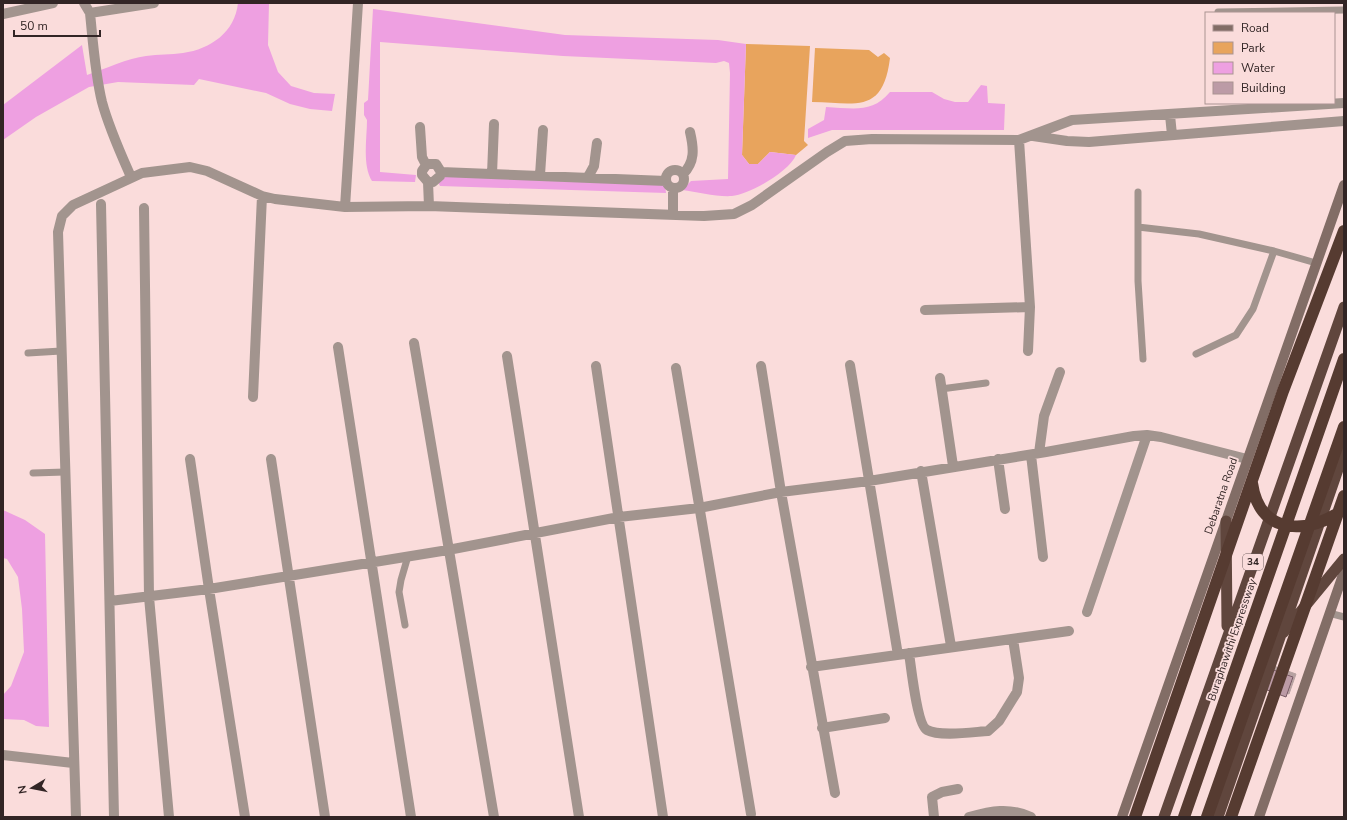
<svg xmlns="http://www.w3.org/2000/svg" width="1347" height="820" font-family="'Nunito Sans',sans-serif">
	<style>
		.green { fill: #e8a45d }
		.water { fill: #eea0e1 }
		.building { fill: #bc9ba6; stroke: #755862; filter: url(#shadow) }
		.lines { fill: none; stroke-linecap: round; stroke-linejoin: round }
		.service { stroke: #a2948e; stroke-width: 7 }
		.minor { stroke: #a2948e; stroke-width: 10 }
		.secondary { stroke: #826d66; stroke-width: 10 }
		.trunk { stroke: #60463d; stroke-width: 11 }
		.motorway { stroke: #563b31; stroke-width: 12 }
		.labels { text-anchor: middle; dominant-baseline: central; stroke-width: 3.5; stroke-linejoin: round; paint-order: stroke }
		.shield { fill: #fadcdb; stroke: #6e5c5c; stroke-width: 1 }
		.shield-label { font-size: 10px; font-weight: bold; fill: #322525 }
		.street-label { font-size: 11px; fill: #322525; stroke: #fadcdb }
	</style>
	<defs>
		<filter id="shadow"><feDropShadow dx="3" dy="-3" stdDeviation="0" flood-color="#0004"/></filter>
	</defs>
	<rect width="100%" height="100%" fill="#fadcdb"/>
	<path class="green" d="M746 44 810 46 804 141 808 145 796 155 770 152 758 164H749L742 155Z
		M815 48 869 50 878 57 884 53 890 58C883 114 857 103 812 102Z"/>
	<path class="water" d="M238 3H269L268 45 278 72 291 86 314 93 335 94 332 111 310 109 290 104 266 93 199 79 194 85 118 82 89 87 36 117 3 140V105L82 45 87 75C105 69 128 58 146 56 158 54 171 55 183 53 211 49 235 32 238 3Z
		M373 9 565 35 718 40 746 44 742 155 749 164H758L770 152 796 155C790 171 749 195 732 196 716 197 698 192 682 190L691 181 728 179 730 73 729 63 724 61 716 63 563 56 380 42V172L416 175 415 182 372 181C362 165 367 138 367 120L364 115V103L368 100Z
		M981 85 987 86 988 103 1005 104 1004 130H832L808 138V129L824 120 826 107C852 108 872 114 890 92H932L944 99 955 102H968Z
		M448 175 665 184 666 193 440 186 438 182Z
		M3 510 25 520 45 534 49 727 36 726 24 720 3 719V695L11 686 24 652 22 609 18 577 7 559 3 558Z"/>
	<path class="building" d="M1265 667 1293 677 1286 697 1259 687Z"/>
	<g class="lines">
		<path class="service" d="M1218 12 1344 10
			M1138 192V281L1143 359
			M1138 227 1199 234 1274 251 1316 263
			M28 353 61 351
			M1196 354 1236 335 1253 309 1274 251
			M941 389 986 383
			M33 473 65 472
			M1329 613 1344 617
			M405 625 399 592 401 580 408 556"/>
		<path class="minor" d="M84 3 90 13 154 3
			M90 13C93 42 95 73 102 102 109 128 120 152 131 177
			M3 14 53 3
			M1170 115 1172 135
			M420 127 422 157 426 165
			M1033 136 1067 141 1089 142 1344 121
			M1019 140 1030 307 1028 351
			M666 179a9 9 0 1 1 18 0a9 9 0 1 1-18 0Z
			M441 172 666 181
			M492 174 494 124
			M683 174C695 162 694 149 690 132
			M540 175 543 130
			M588 177 594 166 597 143
			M428 182H433L440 176 441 172 436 164H427L422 171V175L428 182 429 206
			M673 188V215
			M101 204 114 817
			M345 207 358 3
			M144 208 149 597 169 817
			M925 310 1030 307
			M414 343 494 817
			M338 347 411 817
			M507 356 579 817
			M850 365 898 655
			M596 366 663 817
			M761 366 781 492 835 793
			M676 368 751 814
			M940 378 953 466
			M253 397 262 196
			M1039 453 1044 416 1060 372
			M1031 455 1043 557
			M190 459 209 589 245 817
			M271 459 325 817
			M998 459 1005 509
			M921 471 951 646
			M110 601 209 589 448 550 619 517 699 508 781 492 869 481 1046 452 1134 436 1147 435 1161 437 1247 459
			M1087 612 1147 435
			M909 653C911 666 917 725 927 730 940 737 973 732 988 731L999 721 1017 692 1019 678 1013 639
			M811 667 1069 631
			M822 728 885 718
			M3 755 73 763
			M76 817 58 232 62 216 73 205 142 173 190 167 207 171 262 196 275 199 345 207 429 206 704 216 734 214 752 205 827 152 845 141 872 139 1019 140 1072 120 1344 103
			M934 817 932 797 942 792 958 789
			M969 817C991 811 1009 807 1031 817"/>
		<path class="secondary" d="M1122 817 1344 185
			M1259 817 1344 572"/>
		<path class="trunk" d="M1226 521 1227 626
			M1283 633 1344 559
			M1164 817 1344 307
			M1218 817 1344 452"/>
		<path class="motorway" d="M1252 483C1259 532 1301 535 1337 514
			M1135 817 1283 391 1344 231
			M1184 817 1344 359
			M1207 817 1344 427
			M1231 817 1344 496"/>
	</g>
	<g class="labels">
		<rect class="shield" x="1243" y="554" width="20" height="16" rx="3"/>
		<g class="shield-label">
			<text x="1253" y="562">34</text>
		</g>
		<g class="street-label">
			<text transform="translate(1221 496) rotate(-71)">Debaratna Road</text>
			<text transform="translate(1232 640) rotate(-71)">Buraphawithi Expressway</text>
		</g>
	</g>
	<rect width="1347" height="820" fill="none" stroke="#322525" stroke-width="8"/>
	<rect x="1205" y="12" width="130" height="92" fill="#fadcdb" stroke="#aa9392"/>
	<rect x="1213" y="25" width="20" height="6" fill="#826d66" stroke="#aa9392"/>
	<text x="1241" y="32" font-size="12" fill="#322525">Road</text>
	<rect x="1213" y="42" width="20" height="12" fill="#e8a45d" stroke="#aa9392"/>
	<text x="1241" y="52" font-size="12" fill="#322525">Park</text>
	<rect x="1213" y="62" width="20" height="12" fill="#eea0e1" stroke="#aa9392"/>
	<text x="1241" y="72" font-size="12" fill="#322525">Water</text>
	<rect x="1213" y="82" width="20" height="12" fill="#bc9ba6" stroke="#aa9392"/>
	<text x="1241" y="92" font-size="12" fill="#322525">Building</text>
	<g transform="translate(32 788) rotate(260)" stroke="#fadcdb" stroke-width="3" paint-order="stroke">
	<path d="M0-3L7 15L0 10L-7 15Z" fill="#322525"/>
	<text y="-6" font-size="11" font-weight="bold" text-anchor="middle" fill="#322525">N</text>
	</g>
	<path d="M14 30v6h86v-6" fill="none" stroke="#322525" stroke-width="2"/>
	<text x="20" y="30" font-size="12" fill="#322525" stroke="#fadcdb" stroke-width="3" paint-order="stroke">50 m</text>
</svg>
